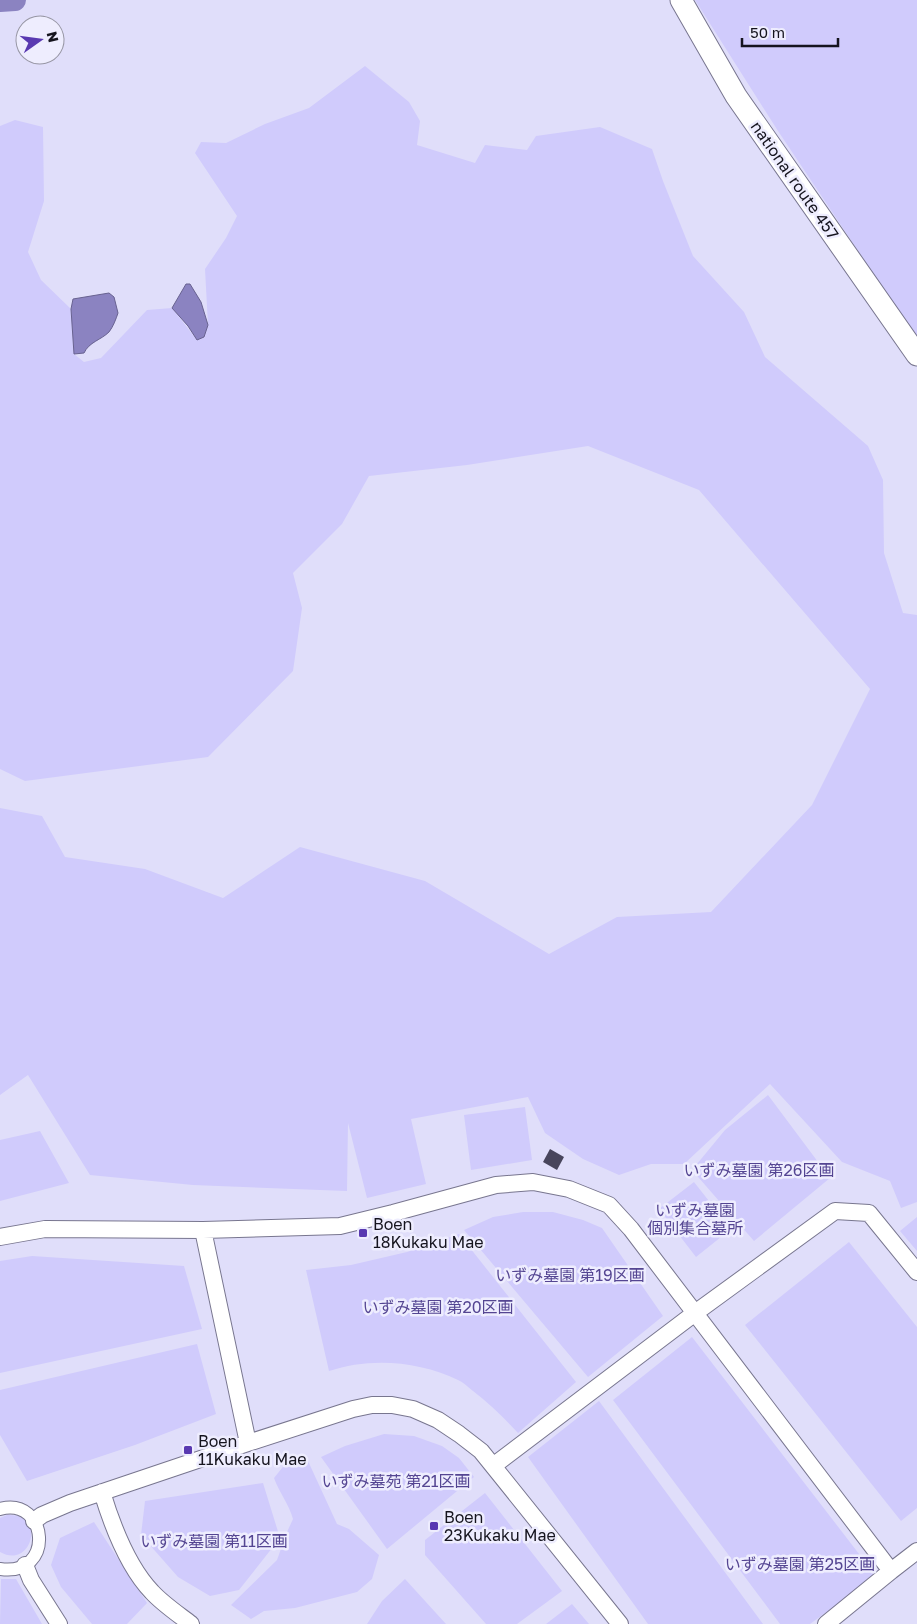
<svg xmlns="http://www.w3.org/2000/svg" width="917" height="1624" font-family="'Golos Text','Noto Sans JP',sans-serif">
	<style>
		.green { fill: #d0cbfc }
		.water { fill: #8b83c1; stroke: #686290 }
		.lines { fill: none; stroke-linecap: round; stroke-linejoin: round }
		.river { stroke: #8b83c1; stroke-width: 22 }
		.building { fill: #48455c }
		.minor-casing { stroke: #78768f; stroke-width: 14 }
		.tertiary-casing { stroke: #78768f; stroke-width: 18 }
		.trunk-casing { stroke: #78768f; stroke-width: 23 }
		.minor { stroke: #fff; stroke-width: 12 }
		.tertiary { stroke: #fff; stroke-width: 16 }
		.trunk { stroke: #fff; stroke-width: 21 }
		.poi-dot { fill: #5939b1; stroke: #eeedfe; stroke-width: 2 }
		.labels { text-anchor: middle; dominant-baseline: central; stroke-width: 5; stroke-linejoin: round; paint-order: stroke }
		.street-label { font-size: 16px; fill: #15141e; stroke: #eeedfe }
		.park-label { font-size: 16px; fill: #544592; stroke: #eeedfe }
		.poi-label { font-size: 16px; fill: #15141e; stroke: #eeedfe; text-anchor: start }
	</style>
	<rect width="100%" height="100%" fill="#e0defa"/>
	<path class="green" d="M695 0H917V339L778 131Z
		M365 66 409 102 420 121 417 145 475 163 485 145 527 150 536 136 600 127 652 149 663 181 693 256 744 312 765 357 868 446 883 480 884 553 903 613 917 615V1202L901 1208 890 1181 842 1162 770 1084 684 1164H651L619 1175 583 1159 545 1133 528 1097 411 1119 426 1184 367 1198 348 1123 347 1191 193 1185 90 1175 28 1075 0 1095V808L42 816 65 857 145 869 223 898 300 847 425 881 549 954 617 917 711 912 812 805 870 689 699 490 588 446 467 465 369 476 342 524 293 573 302 608 293 671 208 757 25 781 0 769V126L15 120 43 127 44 201 28 252 41 280 71 309 74 354 84 362 101 358 147 310 172 308 197 340 204 337 208 325 205 269 226 238 237 216 195 153 201 142 226 143 265 124 309 108Z
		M768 1095 830 1178 754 1241 692 1170 725 1130Z
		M525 1107 532 1160 471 1170 464 1115Z
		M40 1131 69 1183 0 1201V1140Z
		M694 1182 731 1229 696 1257 659 1209Z
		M523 1212H553L583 1220 602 1228 663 1316 588 1377 464 1230 493 1217Z
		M917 1217V1251L900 1231Z
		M459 1234 576 1382 518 1433C504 1418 490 1404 473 1391 468 1387 463 1382 458 1380 419 1361 370 1357 329 1371L306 1270 351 1265 407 1252Z
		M849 1242 917 1327V1508L901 1521 745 1325Z
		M32 1256 184 1266 202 1329 0 1373V1261Z
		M692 1337 876 1576 810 1624H780L613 1400Z
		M197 1344 216 1414 135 1445 27 1481 0 1435V1390Z
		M599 1401 763 1624H648L528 1457Z
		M384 1434 414 1436 442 1446 459 1458 474 1477 387 1549 321 1457 345 1446Z
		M290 1458 308 1461 337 1524 349 1529 379 1555 372 1579 357 1592 295 1608 264 1611 251 1619 231 1605 277 1560 287 1532 293 1519C289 1504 279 1492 274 1478Z
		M263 1483 280 1538 239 1590 210 1596 178 1577 141 1535 145 1501Z
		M485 1493 562 1591 517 1624H486L425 1555V1540Z
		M7 1515C47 1513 32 1570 0 1552V1518Z
		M94 1522 147 1603 127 1624H92L61 1587 51 1565 60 1538Z
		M1 1579H16L42 1624H0Z
		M405 1579 446 1624H367L382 1601Z
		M572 1604 589 1624H546Z"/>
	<path class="water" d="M186 284H190L201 302 208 325 204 337 197 340 188 326 172 308Z
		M109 293 114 297 118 313C116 319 113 327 109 332 101 340 89 342 84 353L74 354 71 309 73 299Z"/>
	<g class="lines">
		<path class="river" d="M0 1 15 0"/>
	</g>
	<path class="building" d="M550 1149 564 1157 557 1170 543 1162Z"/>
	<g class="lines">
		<defs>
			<path id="minor" d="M0 1509C48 1496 56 1577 0 1569"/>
			<path id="tertiary" d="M203 1230 340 1226 393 1213 496 1185 533 1182 569 1189 609 1205 631 1229 891 1571 826 1624
				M0 1237 45 1229 203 1230 248 1443 70 1503 42 1515 34 1521
				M248 1443 353 1409 372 1405H392L413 1409 438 1420 459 1434 481 1451 620 1624
				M493 1466 695 1313 835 1211 869 1213 917 1272
				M102 1492C112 1525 128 1567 152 1592 163 1604 178 1614 191 1624
				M25 1565 31 1580 59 1624
				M891 1571 917 1551"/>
			<path id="trunk" d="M681 0 736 96 917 355"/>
		</defs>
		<use href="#minor" class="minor-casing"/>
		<use href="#tertiary" class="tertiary-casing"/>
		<use href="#trunk" class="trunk-casing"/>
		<use href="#minor" class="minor"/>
		<use href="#tertiary" class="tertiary"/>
		<use href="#trunk" class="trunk"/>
	</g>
	<g class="poi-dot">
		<rect x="358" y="1228" width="10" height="10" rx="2.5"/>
		<rect x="183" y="1445" width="10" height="10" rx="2.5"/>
		<rect x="429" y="1521" width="10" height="10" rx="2.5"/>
	</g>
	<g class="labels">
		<g class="street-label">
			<text transform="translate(795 180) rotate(55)">national route 457</text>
		</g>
		<g class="park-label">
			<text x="759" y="1170">いずみ墓園 第26区画</text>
			<text x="695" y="1210">いずみ墓園<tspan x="695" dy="18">個別集合墓所</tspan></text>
			<text x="570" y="1275">いずみ墓園 第19区画</text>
			<text x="438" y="1307">いずみ墓園 第20区画</text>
			<text x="396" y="1481">いずみ墓苑 第21区画</text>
			<text x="214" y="1541">いずみ墓園 第11区画</text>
			<text x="800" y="1564">いずみ墓園 第25区画</text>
		</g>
		<g class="poi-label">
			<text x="373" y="1224">Boen<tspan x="373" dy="18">18Kukaku Mae</tspan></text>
			<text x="198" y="1441">Boen<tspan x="198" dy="18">11Kukaku Mae</tspan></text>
			<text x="444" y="1517">Boen<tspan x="444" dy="18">23Kukaku Mae</tspan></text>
		</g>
	</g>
	<g transform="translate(40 40) rotate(76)"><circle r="24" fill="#eeedfe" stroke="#9796a4"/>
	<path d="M0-4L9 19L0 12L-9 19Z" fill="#5939b1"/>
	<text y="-8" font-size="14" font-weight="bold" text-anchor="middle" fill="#15141e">N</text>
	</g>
	<path d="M742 38v8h96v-8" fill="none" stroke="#15141e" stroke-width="2.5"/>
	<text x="750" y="38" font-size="15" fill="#15141e" stroke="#eeedfe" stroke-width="4" paint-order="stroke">50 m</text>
</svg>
